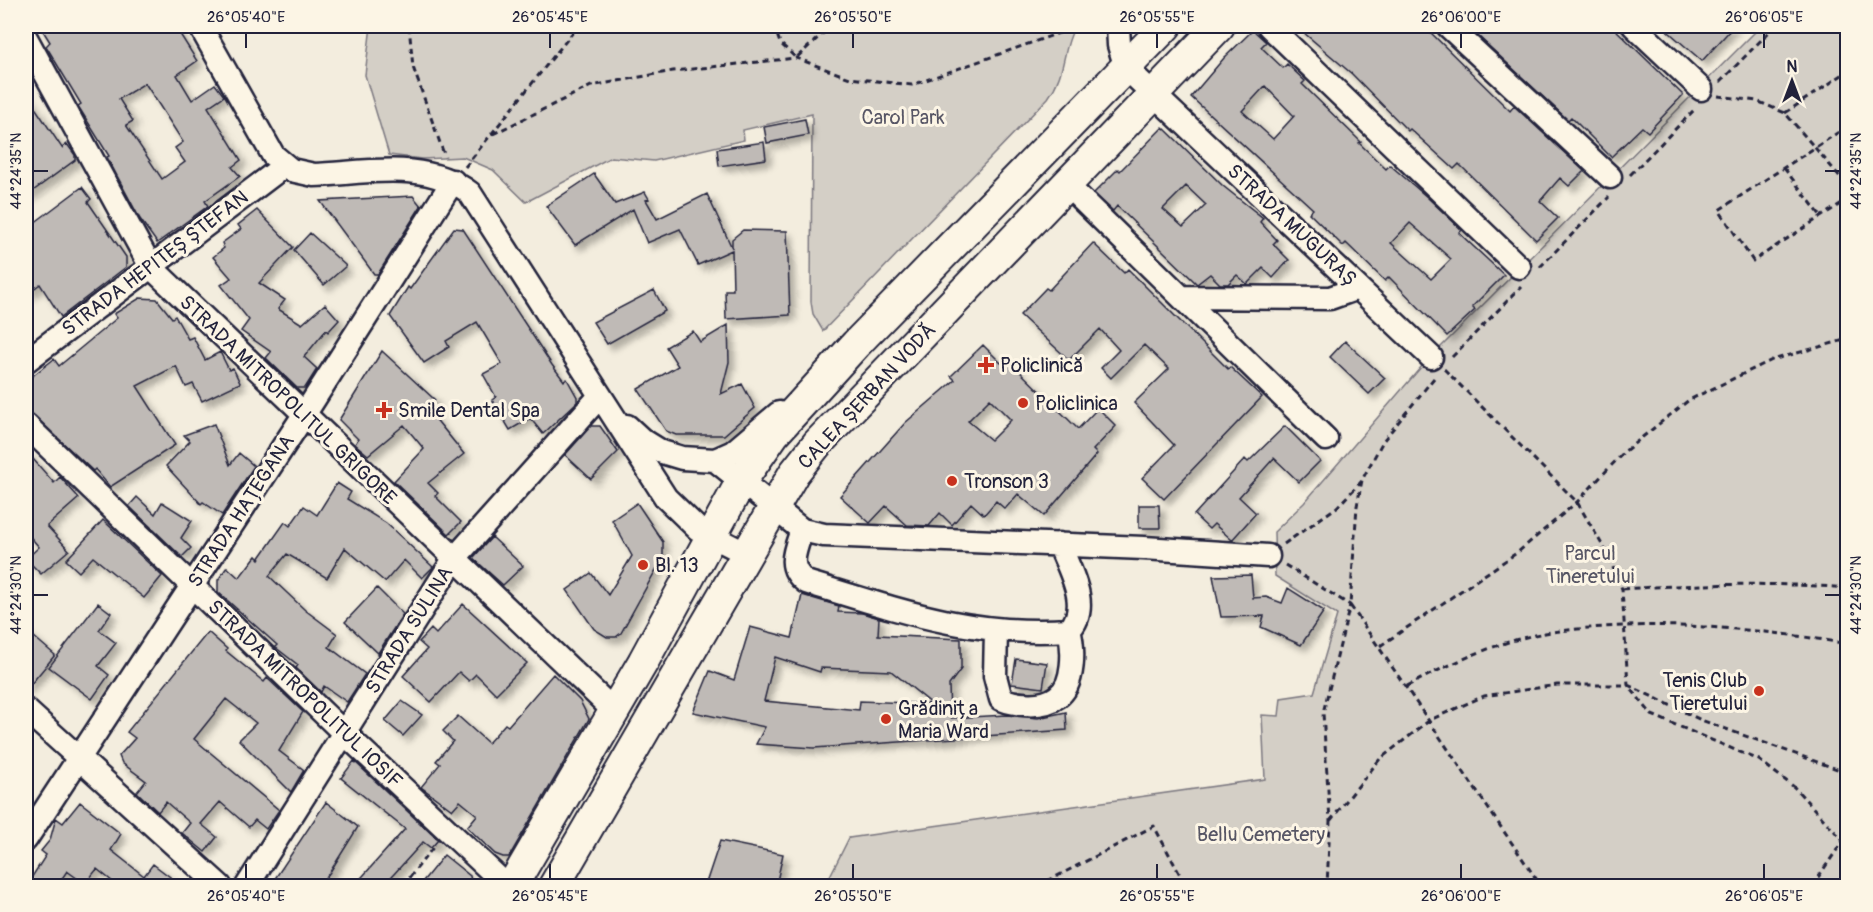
<svg xmlns="http://www.w3.org/2000/svg" width="1873" height="912" font-family="Pangolin,sans-serif">
	<style>
		.green { fill: #d4cfc6; stroke: #7b7880; stroke-width: 1.5 }
		.building { fill: #bfbab6; stroke: #22223b; stroke-width: 1.5; fill-rule: evenodd; filter: url(#shadow) }
		.lines { fill: none; stroke-linecap: round; stroke-linejoin: round }
		.minor-casing { stroke: #22223b; stroke-width: 27 }
		.major-casing { stroke: #22223b; stroke-width: 34 }
		.path { stroke: #22223b; stroke-width: 3; stroke-dasharray: 6 4.5; stroke-linecap: butt }
		.minor { stroke: #fcf5e5; stroke-width: 22 }
		.major { stroke: #fcf5e5; stroke-width: 30 }
		.ticks { fill: none; stroke: #22223b; stroke-width: 2 }
		.poi-dot { fill: #c8321e; stroke: #fcf5e5; stroke-width: 2 }
		.labels { text-anchor: middle; dominant-baseline: central; stroke-width: 6; stroke-linejoin: round; paint-order: stroke }
		.park-label { font-size: 20px; fill: #575665; stroke: #fcf5e5 }
		.street-label { font-size: 20px; fill: #22223b; stroke: #fcf5e5 }
		.poi-label { font-size: 20px; fill: #22223b; stroke: #fcf5e5; text-anchor: start }
		.neatline { fill: none; stroke: #22223b; stroke-width: 2 }
		.ticks-label { font-size: 15px; text-anchor: middle; fill: #22223b }
	</style>
	<defs>
		<filter id="shadow"><feDropShadow dx="5.5" dy="5.5" stdDeviation="3" flood-color="#0004"/></filter>
	</defs>
	<rect width="100%" height="100%" fill="#f3edde"/>
	<filter id="ink" filterUnits="userSpaceOnUse"><feTurbulence type="fractalNoise" baseFrequency=".0167" numOctaves="2"/><feDisplacementMap in="SourceGraphic" scale="12" xChannelSelector="R" yChannelSelector="G"/><feConvolveMatrix kernelMatrix="1 2 1 2 8 2 1 2 1" color-interpolation-filters="sRGB"/></filter>
	<g filter="url(#ink)">
		<path class="green" d="M371 26H1075C1061 52 1067 72 1048 98L823 331 813 314 811 302 812 114 743 130 744 140 654 161 611 157 526 202 493 170 463 157 422 159 389 155 365 75Z
			M1761 26H1847V886H825L849 838 1265 779 1262 715 1279 716 1281 698 1314 693 1337 615 1275 576 1274 532 1304 503 1422 366Z"/>
		<path class="building" d="M40 26H175L197 61 177 75 192 100 215 84 224 96 208 107 241 160 232 167 240 176 205 201 208 206 157 243 140 219 107 157 109 156 78 106 81 104 46 46 50 42ZM145 83 183 142 175 148 185 162 162 179 126 125 133 121 119 99Z
			M1296 26H1360L1368 32 1374 26H1424L1510 111 1514 106 1584 171 1569 186 1560 178 1540 201 1558 218 1536 240 1459 164 1454 169 1410 129 1408 131 1352 74Z
			M1486 26H1612L1683 95 1648 132 1642 127 1611 157 1571 117 1568 120 1477 35Z
			M1662 26H1734L1702 61Z
			M1253 30 1266 42 1261 47 1283 68 1287 64 1305 81 1302 84 1361 142 1359 143 1386 169 1390 165 1428 198 1462 230 1459 233 1504 275 1472 307 1475 310 1447 336 1389 277 1385 281 1346 243 1343 246 1309 213 1313 209 1191 97 1224 58ZM1265 86 1294 116 1273 139 1242 111ZM1410 223 1451 259 1431 279 1391 243Z
			M26 94 62 148 67 144 75 155V160L26 196Z
			M805 119 808 135 767 143 764 127Z
			M1163 127 1223 186 1263 218 1260 222 1277 240 1273 244 1289 260 1273 278 1263 268 1247 284 1237 275 1228 284H1220L1210 274 1197 284 1117 206 1113 211 1094 193 1118 169 1120 171ZM1186 186 1206 205 1183 227 1163 209Z
			M764 142 766 159 719 166 717 149Z
			M594 174 615 204 645 192 649 199 646 200 657 219 707 194 732 248V239L743 230 787 231 790 315 726 319 725 290H733L732 250 698 265 680 229 647 243 633 209 575 245 546 206Z
			M82 187 91 199 88 202 126 257V267L61 317 40 284 26 295V229Z
			M413 196 421 206 378 274H374L320 201Z
			M257 210 293 247 259 283 285 300 278 309 302 324 325 304 339 320 328 332 326 330 304 357 317 369 305 388H297L266 358 271 352 241 331 249 320 221 285 231 278 213 257 224 248 222 243 241 229 238 225Z
			M454 228 463 229 552 365 564 381 567 379 577 397V402L543 434 530 418 510 430 492 400 496 397 483 374 502 364 477 322 446 341 449 347 424 363 390 316 408 287 410 289Z
			M310 233 346 266 324 285 294 250Z
			M1093 243 1124 273 1128 269 1228 369 1230 367 1262 397 1164 499 1142 478 1174 445 1134 403 1169 369 1144 345 1111 378 1101 368 1119 350 1100 329 1069 360 1020 315 1046 288 1049 290Z
			M654 290 665 311 607 344 593 322Z
			M140 298 157 299 172 318 175 316 188 339 193 337 205 360 220 352 229 370 233 368 240 383 202 401 193 384 186 387 176 366 137 386 175 445 110 487 95 469 93 471 26 408V381L54 359 59 366 117 318 114 314Z
			M728 325 729 362 721 394 742 384 755 408 724 435H676L666 431 638 389 678 366 666 347 693 331 700 342Z
			M1345 341 1385 378 1369 394 1330 357Z
			M983 345 1001 363 1006 358 1078 429 1098 408 1116 426 1093 450 1097 454 1044 516 1018 494 1005 509 996 501 984 515 971 503 952 525 940 513 929 526 907 525 886 506 870 523 840 496 905 423 955 380 951 376ZM990 399 1011 420 991 440 968 421Z
			M382 351 435 400 426 407 464 454 428 483 438 493 435 496 461 522 449 534 394 481 424 449 404 425 368 455 355 444 358 439 339 420Z
			M214 424 230 465 239 453 254 466 222 515 203 502 201 504 166 466 190 441 184 435Z
			M591 426H600L618 452 591 479 565 455Z
			M1285 426 1320 461 1299 482 1274 458 1239 497 1256 513 1232 540 1214 524 1209 529 1194 515 1245 459 1248 462Z
			M26 451 54 483 60 477 79 498 47 526 69 550 41 574 26 559 39 547 26 532Z
			M337 483 351 492 347 499 386 523 433 567 422 578 404 560 385 582 345 548 327 578 287 554 269 576 305 610 337 634 329 647 365 674 347 702 324 686 321 692 296 668 298 665 275 647 277 645 218 592V580L227 567 239 578 256 556 259 559 285 522 290 526 304 506 317 515Z
			M137 497 155 514 162 502 192 521 181 538 191 548 182 557 129 506Z
			M637 503 663 542V557L621 633 616 637H607L594 629 567 590 591 573 608 595 632 556 612 520Z
			M1139 505H1159L1160 528H1139Z
			M103 520 162 576 144 598 93 557 79 572 66 560Z
			M492 537 523 566 503 585 473 558Z
			M1251 575 1253 598 1266 597 1282 603 1288 588 1324 611 1301 645 1261 627 1264 616 1221 617 1213 576Z
			M377 588 403 614 378 653 345 622Z
			M802 595 839 606 838 612 862 613 879 618 878 635 961 639V669L949 685 950 718 1007 715 1038 718 1066 712 1067 730 814 748 756 744 765 727 693 712 710 671 734 680 750 627 792 638ZM775 657 820 672 821 668 891 671 932 704 860 701 859 710 764 701Z
			M98 603 111 613 99 630 116 643 98 666 109 675 92 699 49 667Z
			M463 604 527 663 496 694 476 674 469 681 459 672 431 702 403 676 427 649 419 642 431 629 436 634Z
			M26 630 55 655 26 690Z
			M208 632 227 649 226 651 264 682 267 678 303 712 279 751 304 770 291 792 239 740 256 723 226 699 194 739 279 810 266 829 255 820 249 827 220 802 201 824 217 837 205 852 182 833 190 823 166 802 158 812 137 792 146 781 122 763 119 756 135 738 127 732Z
			M1016 659 1047 663 1043 688 1012 684Z
			M553 674 580 701 589 719 509 857H503L495 854 467 827 477 815 460 801 452 810 421 787 440 764 436 761 453 741 443 731 458 716 488 743 505 724 508 726Z
			M402 701 422 715 403 736 385 721Z
			M354 761 438 840 431 848 423 842 383 886H354L405 829 341 778Z
			M80 802 121 834 111 850 144 876 153 864 182 886H118L97 869 85 884 67 871 57 886H26L46 855 41 851 50 840 56 818 63 823Z
			M326 802 358 827 330 872 319 886H270Z
			M720 841 783 854 776 886H705Z
			M444 855 470 876 472 886H419Z"/>
		<g class="lines">
			<defs>
				<path id="minor" d="M200 26 273 155 291 170 314 175C365 173 427 159 470 193L666 498 698 529 745 553
					M1118 26 1119 45 1126 68 1431 357
					M1269 26 1519 267
					M1448 26 1610 177
					M1634 26 1701 89
					M26 38 151 267 614 711
					M1068 186 1326 439
					M1182 297 1330 298 1358 288
					M26 361 284 166
					M26 425 344 733 507 886
					M627 426 641 439 662 452 682 458 715 460 802 530 824 535 1144 548 1268 556
					M715 460 733 452 779 413
					M802 530C795 551 786 567 806 582 898 610 971 637 1069 630 1092 607 1069 569 1059 544
					M996 630 995 676 1001 699C1016 705 1043 708 1057 697 1075 685 1074 648 1069 630
					M26 710 220 886
					M26 839 304 415 453 181
					M247 886 454 559 600 396"/>
				<path id="major" d="M512 886 643 662 742 480 774 434 856 344 1166 26
					M554 886 794 473 817 444 1219 26"/>
			</defs>
			<use href="#minor" class="minor-casing"/>
			<use href="#major" class="major-casing"/>
			<path class="path" d="M409 26 413 67 445 157
				M774 26 780 43 796 58 831 26
				M1720 82 1775 26
				M1718 96 1757 101 1785 113 1848 186
				M1785 113 1848 71
				M1848 126 1719 210 1753 261 1848 199
				M493 134 591 86 673 71 796 58 850 78 912 85 1079 26
				M465 167 578 26
				M1784 168 1821 216
				M1630 175 1695 109
				M1540 267 1609 197
				M1452 357 1521 287
				M1444 369 1577 502 1607 553 1622 589 1628 685 1652 715 1759 760 1794 787 1848 846
				M1434 378 1383 441 1362 480 1357 506 1350 605 1541 886
				M1284 544 1337 507 1362 481
				M1285 565 1350 605 1323 713 1330 821 1327 886
				M1622 589C1698 584 1771 582 1848 588
				M1380 646 1518 552 1577 502 1625 451 1689 400 1772 360 1848 339
				M1407 686C1452 663 1502 639 1552 632 1649 619 1752 627 1848 644
				M1330 821 1380 759 1430 720 1484 696 1557 685H1628L1701 720 1848 773
				M1051 879 1055 886
				M403 886 435 845
				M1038 886 1154 826 1186 886
				M1812 886 1843 841"/>
			<use href="#minor" class="minor"/>
			<use href="#major" class="major"/>
		</g>
	</g>
	<path class="ticks" d="M246 33V48M550 33V48M853 33V48M1157 33V48M1461 33V48M1764 33V48M33 171H48M1825 171H1840M33 595H48M1825 595H1840M246 864V879M550 864V879M853 864V879M1157 864V879M1461 864V879M1764 864V879"/>
	<g class="poi-dot">
		<path d="M983 356h6v6h6v6h-6v6h-6v-6h-6v-6h6z"/>
		<circle cx="1023" cy="403" r="6"/>
		<path d="M381 401h6v6h6v6h-6v6h-6v-6h-6v-6h6z"/>
		<circle cx="952" cy="481" r="6"/>
		<circle cx="643" cy="565" r="6"/>
		<circle cx="1759" cy="691" r="6"/>
		<circle cx="886" cy="719" r="6"/>
	</g>
	<g class="labels">
		<g class="park-label">
			<text x="903" y="117">Carol Park</text>
			<text x="1590" y="553">Parcul<tspan x="1590" dy="23">Tineretului</tspan></text>
			<text x="1261" y="834">Bellu Cemetery</text>
		</g>
		<g class="street-label">
			<text transform="translate(1292 225) rotate(43)">STRADA MUGURAȘ</text>
			<text transform="translate(155 263) rotate(-37)">STRADA HEPITEȘ ȘTEFAN</text>
			<text transform="translate(867 396) rotate(-47)">CALEA ȘERBAN VODĂ</text>
			<text transform="translate(288 400) rotate(44)">STRADA MITROPOLITUL GRIGORE</text>
			<text transform="translate(241 511) rotate(-57)">STRADA HAȚEGANA</text>
			<text transform="translate(409 630) rotate(-58)">STRADA SULINA</text>
			<text transform="translate(305 694) rotate(44)">STRADA MITROPOLITUL IOSIF</text>
		</g>
		<g class="poi-label">
			<text x="1000" y="365">Policlinică</text>
			<text x="1035" y="403">Policlinica</text>
			<text x="398" y="410">Smile Dental Spa</text>
			<text x="964" y="481">Tronson 3</text>
			<text x="655" y="565">Bl. 13</text>
			<text x="1747" y="680" text-anchor="end">Tenis Club<tspan x="1747" dy="23">Tieretului</tspan></text>
			<text x="898" y="708">Grădinița<tspan x="898" dy="23">Maria Ward</tspan></text>
		</g>
	</g>
	<rect width="1873" height="912" fill="none" stroke="#fcf5e5" stroke-width="66"/>
	<g transform="translate(1792 81)" stroke="#fcf5e5" stroke-width="4.5" paint-order="stroke">
	<path d="M0-4.5L10 22L0 15L-10 22Z" fill="#22223b"/>
	<text y="-9" font-size="16" font-weight="bold" text-anchor="middle" fill="#22223b">N</text>
	</g>
	<rect x="33" y="33" width="1807" height="846" class="neatline"/>
	<g class="ticks-label">
		<text x="246" y="22">26°05'40"E</text>
		<text x="550" y="22">26°05'45"E</text>
		<text x="853" y="22">26°05'50"E</text>
		<text x="1157" y="22">26°05'55"E</text>
		<text x="1461" y="22">26°06'00"E</text>
		<text x="1764" y="22">26°06'05"E</text>
		<text transform="translate(16 171) rotate(-90)" y="5">44°24'35"N</text>
		<text transform="translate(1856 171) rotate(-90)" y="5">44°24'35"N</text>
		<text transform="translate(16 595) rotate(-90)" y="5">44°24'30"N</text>
		<text transform="translate(1856 595) rotate(-90)" y="5">44°24'30"N</text>
		<text x="246" y="901">26°05'40"E</text>
		<text x="550" y="901">26°05'45"E</text>
		<text x="853" y="901">26°05'50"E</text>
		<text x="1157" y="901">26°05'55"E</text>
		<text x="1461" y="901">26°06'00"E</text>
		<text x="1764" y="901">26°06'05"E</text>
	</g>
</svg>
